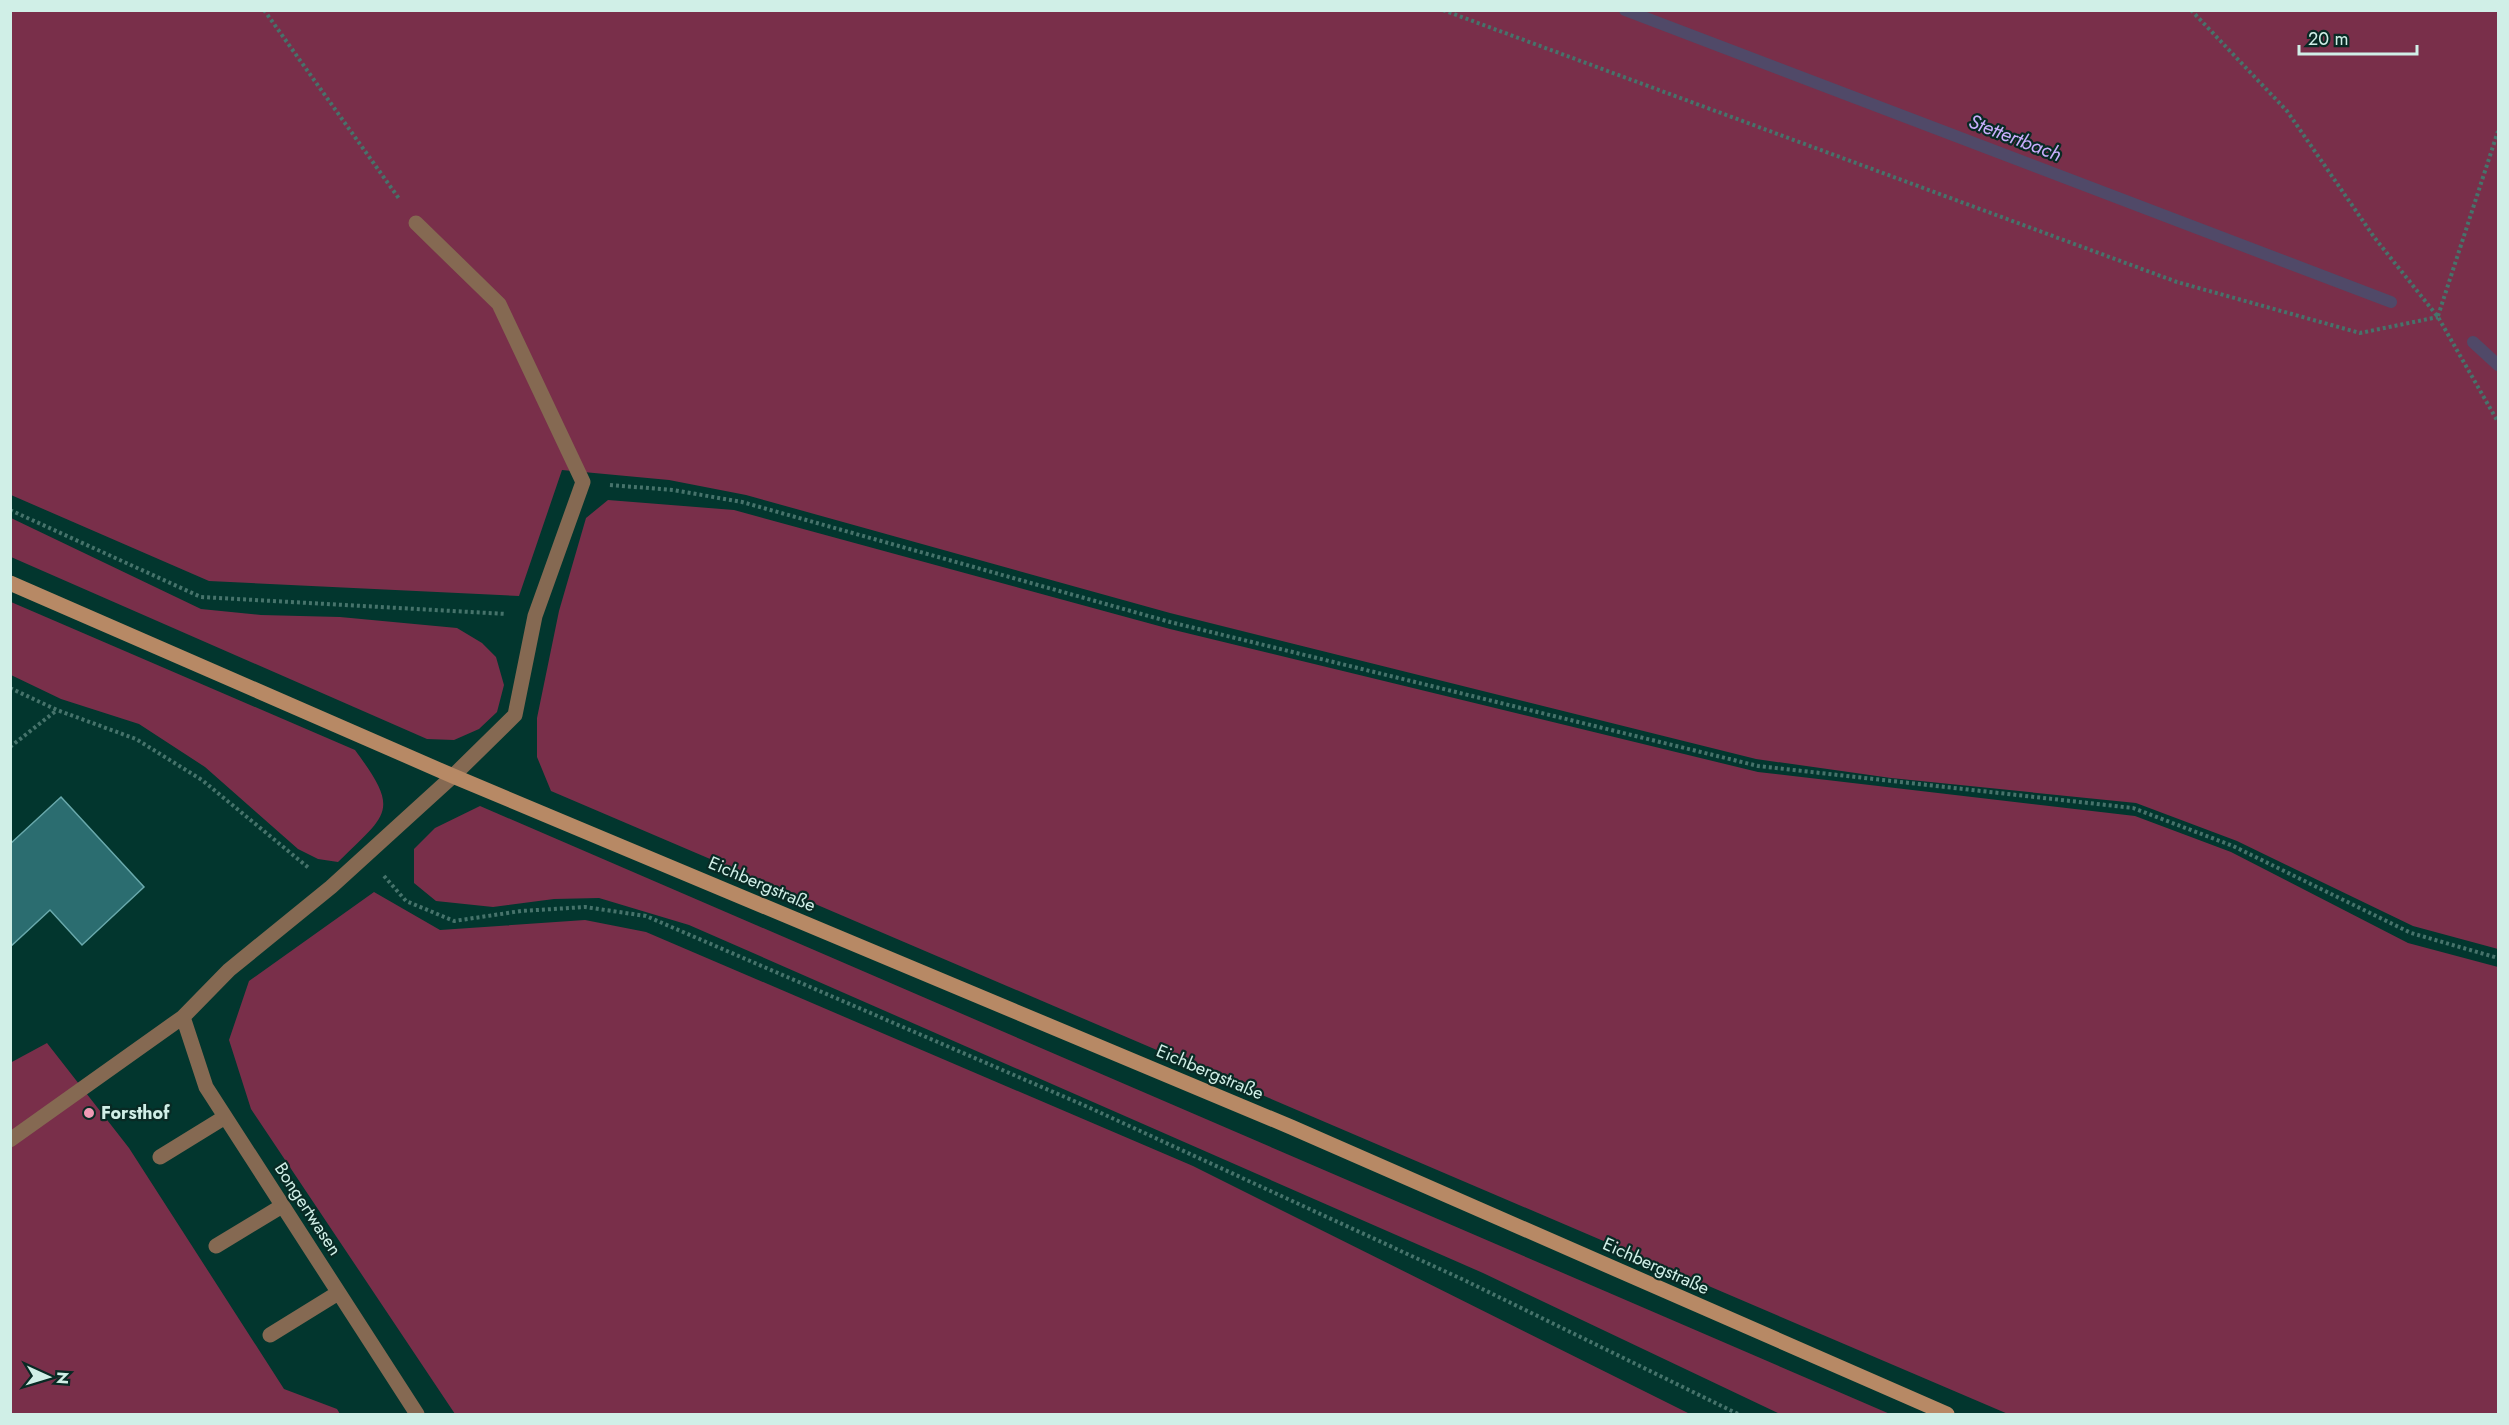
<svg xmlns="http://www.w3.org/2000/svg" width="2509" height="1425" font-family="Jost,sans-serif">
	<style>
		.green { fill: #792f4a }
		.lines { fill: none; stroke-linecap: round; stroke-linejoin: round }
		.stream { stroke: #504968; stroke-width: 12 }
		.building { fill: #2b6d70; stroke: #69a9ac; stroke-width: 1.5 }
		.path { stroke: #46736b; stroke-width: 4; stroke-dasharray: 3 3; stroke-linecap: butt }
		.lane { stroke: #856952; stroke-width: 15 }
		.secondary { stroke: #b78965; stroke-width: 15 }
		.poi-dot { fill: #f09ab5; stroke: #082a24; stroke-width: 2 }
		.labels { text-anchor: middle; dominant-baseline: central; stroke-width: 4.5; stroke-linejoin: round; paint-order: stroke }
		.street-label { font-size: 18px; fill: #d0efe7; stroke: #082a24 }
		.poi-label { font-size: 18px; font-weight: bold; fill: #d0efe7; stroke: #082a24; text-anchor: start }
		.water-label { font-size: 20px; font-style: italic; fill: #c9aefc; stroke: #082a24 }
	</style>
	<rect width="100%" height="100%" fill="#02362e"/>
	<path class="green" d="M11 11H2498V949L2413 926 2237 841 2136 803 1891 778 1756 759 1170 613 746 495 669 480 562 470 519 596 209 581 11 495Z
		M608 500 734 510 1170 629 1758 772 2135 816 2231 852 2408 943 2498 967V1414H2008L551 791 537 757V718L559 611 586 518Z
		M11 518 201 609 261 615 340 617 457 628 482 643 496 657 504 685 497 712 479 729 454 740 427 739 11 557Z
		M11 602 355 750C400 811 389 812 338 862L318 859 298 849 205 767 139 724 61 699 11 675Z
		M480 806 1890 1414H1780L1483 1273 689 925 599 898 554 899 493 907 436 901 414 883V849L435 828Z
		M374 892 440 930 585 920 646 932 1193 1166 1690 1414H455L251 1109 229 1040 249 981Z
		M47 1043 129 1148 284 1389 337 1409 340 1414H11L10 1063Z"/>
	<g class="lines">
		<path class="stream" d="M1625 10 2391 302
			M2473 342 2498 365"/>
	</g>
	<path class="building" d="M61 797 144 887 82 945 50 910 10 947V844Z"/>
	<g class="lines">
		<path class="path" d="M264 10 400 200
			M1443 10 2177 282 2360 333 2438 317
			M2191 10 2287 111 2374 237 2438 317 2498 422
			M2438 316 2498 131
			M610 485 673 490 742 502 1170 622 1758 766 2133 808 2233 846 2411 933 2498 958
			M10 510 201 597 506 614
			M10 688 57 710 136 739 202 780 310 869
			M10 747 57 710
			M384 876 406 901 454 921 521 911 585 907 646 916 1088 1107 1466 1281 1738 1414"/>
		<path class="lane" d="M183 1017 206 1087 417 1414
			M10 1140 183 1017 229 970 331 887 453 776 515 715 535 616 583 482 499 304 416 223
			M160 1157 225 1117
			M216 1246 282 1206
			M270 1335 338 1293"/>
		<path class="secondary" d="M10 583 453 776 1291 1127 1947 1414"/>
	</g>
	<circle class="poi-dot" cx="89" cy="1113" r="6"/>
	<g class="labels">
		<g class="street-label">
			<text transform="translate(762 884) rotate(23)">Eichbergstraße</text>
			<text transform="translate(1210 1072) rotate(23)">Eichbergstraße</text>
			<text transform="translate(308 1209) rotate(57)">Bongertwasen</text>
			<text transform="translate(1656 1266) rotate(24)">Eichbergstraße</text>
		</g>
		<g class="poi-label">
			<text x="101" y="1113">Forsthof</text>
		</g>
		<g class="water-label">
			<text transform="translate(2015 138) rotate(21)">Stettertbach</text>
		</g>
	</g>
	<rect width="2509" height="1425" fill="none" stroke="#d0efe7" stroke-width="24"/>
	<g transform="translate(48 1377) rotate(94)" stroke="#082a24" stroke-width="4.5" paint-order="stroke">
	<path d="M0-4.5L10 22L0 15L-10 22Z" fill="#d0efe7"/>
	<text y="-9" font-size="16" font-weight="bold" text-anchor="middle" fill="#d0efe7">N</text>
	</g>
	<path d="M2299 45v9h118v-9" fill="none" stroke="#d0efe7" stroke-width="3"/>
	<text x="2308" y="45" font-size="18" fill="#d0efe7" stroke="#082a24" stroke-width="4.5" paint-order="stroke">20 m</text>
</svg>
